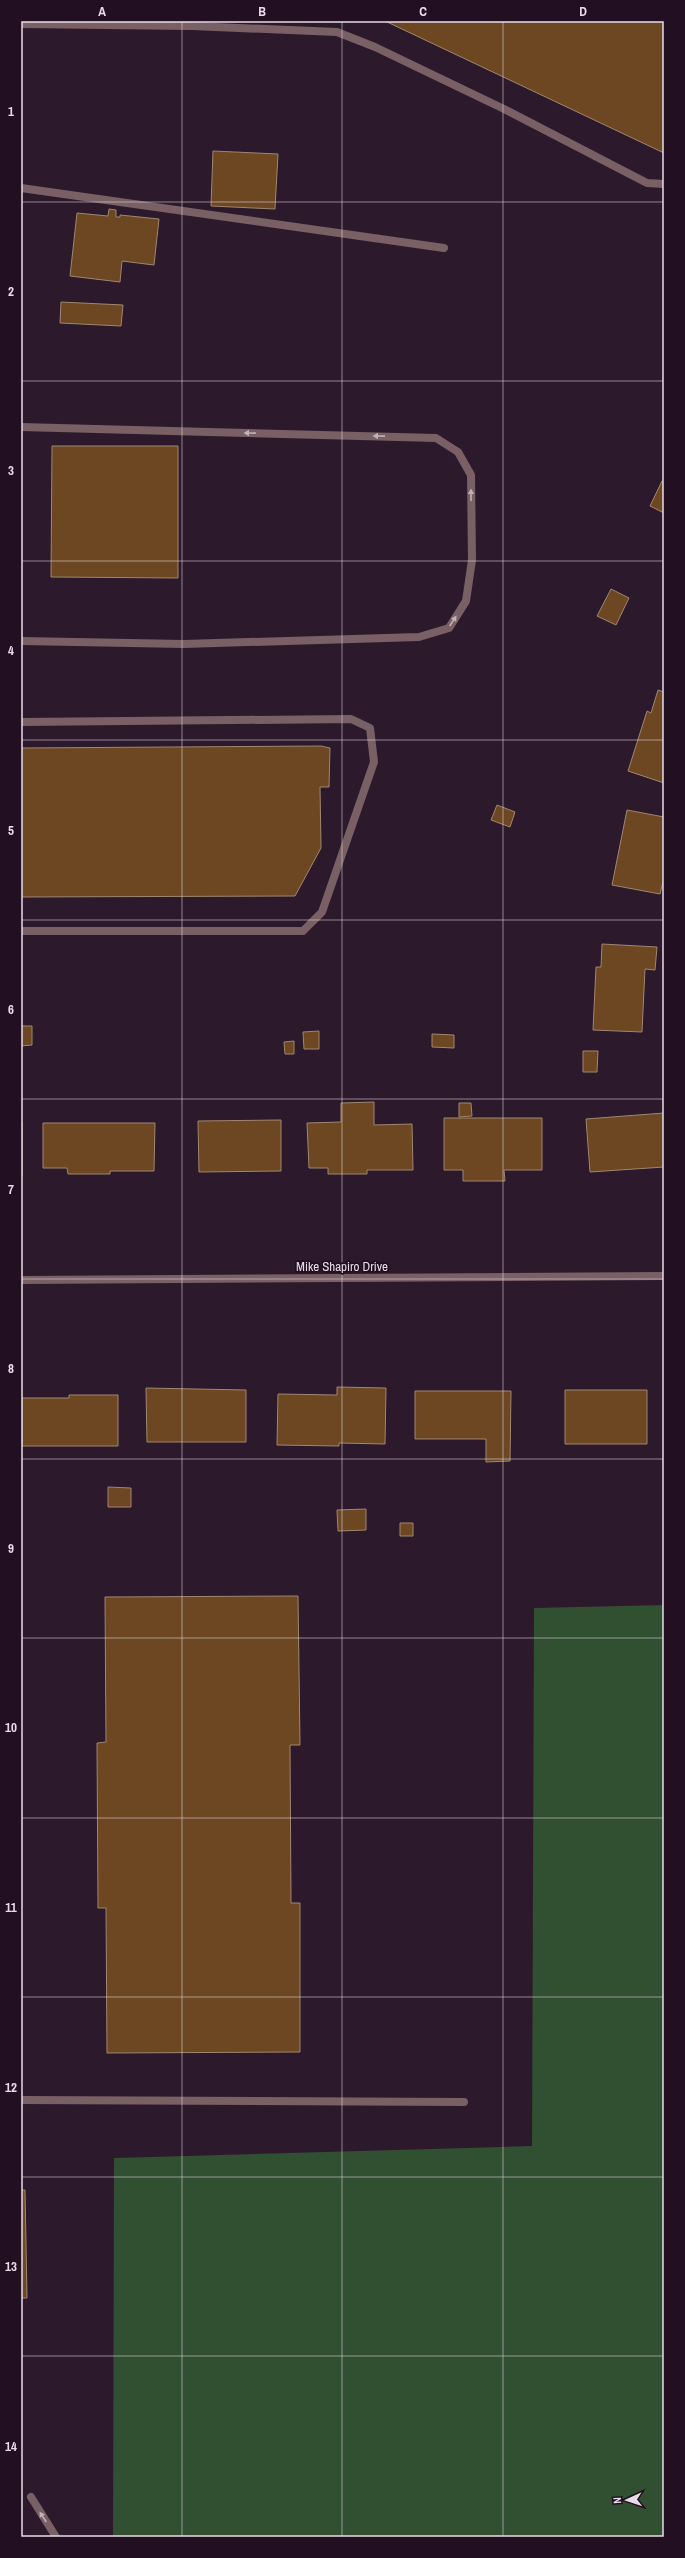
<svg xmlns="http://www.w3.org/2000/svg" width="685" height="2558" font-family="'Archivo Narrow',sans-serif">
	<style>
		.green { fill: #314f31 }
		.building { fill: #6c4722; stroke: #a08770 }
		.lines { fill: none; stroke-linecap: round; stroke-linejoin: round }
		.lane { stroke: #796064; stroke-width: 8 }
		.street { stroke: #796064; stroke-width: 8 }
		.oneway { fill: #c2b0ba }
		.grid { fill: none; stroke: #e9dbe8; stroke-width: 1; stroke-opacity: 0.55 }
		.labels { text-anchor: middle; dominant-baseline: central; stroke-width: 3.5; stroke-linejoin: round; paint-order: stroke }
		.street-label { font-size: 13px; fill: #e9dbe8; stroke: #220f22 }
		.neatline { fill: none; stroke: #e9dbe8; stroke-width: 1.5 }
		.grid-label { font-size: 13px; text-anchor: middle; font-weight: bold; fill: #e9dbe8 }
	</style>
	<rect width="100%" height="100%" fill="#2c192c"/>
	<path class="green" d="M664 1605V2537H113L114 2158 532 2146 534 1608Z"/>
	<path class="building" d="M385 21H664V153Z
		M213 151 278 154 275 209 211 206Z
		M109 209 116 210V217H120V215L159 219 154 265 122 261 120 282 70 276 77 213 108 216Z
		M61 302 123 305 121 326 60 323Z
		M52 446H178V578L51 577Z
		M662 481 664 482V513L650 506Z
		M611 589 629 598 616 625 597 616Z
		M658 690 664 692V783L628 771 647 711 651 713Z
		M321 746 330 748 329 787H320L321 848 295 896 21 897V748Z
		M497 805 515 812 510 827 491 820Z
		M627 810 664 817V878L660 894 612 885Z
		M602 944 657 947 655 970 645 969 642 1032 593 1030 596 967H601Z
		M21 1026H32V1045L21 1046Z
		M319 1031V1049H304L303 1032Z
		M432 1034 454 1035V1048L432 1047Z
		M294 1041V1054H285L284 1042Z
		M583 1051H598L597 1072H583Z
		M374 1102V1125L412 1124 413 1170H367V1174H328V1168H309L307 1123 341 1122V1103Z
		M459 1103H471L472 1116 459 1117Z
		M664 1113V1167L590 1172 586 1119Z
		M444 1118H542V1170H504L505 1181H463V1170H444Z
		M281 1120V1171L199 1172 198 1121Z
		M21 1122H22V1176H21Z
		M43 1123H155L154 1171H110V1174H68L67 1168H43Z
		M337 1387 386 1388 385 1444 339 1443V1446L277 1445 278 1394 337 1395Z
		M146 1388 246 1390V1442H147Z
		M565 1390H647V1444H565Z
		M415 1391H511L510 1461 486 1462V1439H415Z
		M69 1395H118V1446H22V1398H69Z
		M108 1487 131 1488V1507H108Z
		M366 1509V1530L338 1531 337 1510Z
		M400 1523H413V1536H400Z
		M298 1596 300 1745H290L291 1903H300V2052L107 2053 106 1908H98L97 1743 106 1742 105 1597Z
		M21 2190H25L27 2298H21Z"/>
	<g class="lines">
		<path class="lane" d="M21 24 192 26 337 32 375 47 504 109 647 183 664 184
			M21 188 444 248
			M21 427 436 438 458 452 471 475 472 560 466 601 449 628 419 637 184 644 21 641
			M21 722 351 719 370 728 374 762 322 912 303 931H21
			M31 2497 56 2537"/>
		<path class="street" d="M21 1280 664 1276
			M21 2100 464 2102"/>
	</g>
	<defs><path id="oneway-solid" d="M-6-.8H1V-3.2L6.5 0L1 3.2V.8H-6Z"/></defs>
	<g class="oneway">
		<use href="#oneway-solid" transform="translate(250 433) rotate(-179)"/>
		<use href="#oneway-solid" transform="translate(379 436) rotate(-179)"/>
		<use href="#oneway-solid" transform="translate(471 495) rotate(-90)"/>
		<use href="#oneway-solid" transform="translate(453 621) rotate(-57)"/>
		<use href="#oneway-solid" transform="translate(43 2517) rotate(-123)"/>
	</g>
	<path class="grid" d="M182 21V2537M342 21V2537M503 21V2537M21 202H664M21 381H664M21 561H664M21 740H664M21 920H664M21 1099H664M21 1279H664M21 1459H664M21 1638H664M21 1818H664M21 1997H664M21 2177H664M21 2356H664"/>
	<g class="labels">
		<g class="street-label">
			<text x="342" y="1266">Mike Shapiro Drive</text>
		</g>
	</g>
	<rect width="685" height="2558" fill="none" stroke="#220f22" stroke-width="44"/>
	<g transform="translate(627 2500) rotate(267)" stroke="#220f22" stroke-width="3" paint-order="stroke">
	<path d="M0-3L7 15L0 10L-7 15Z" fill="#e9dbe8"/>
	<text y="-6" font-size="11" font-weight="bold" text-anchor="middle" fill="#e9dbe8">N</text>
	</g>
	<rect x="22" y="22" width="641" height="2514" class="neatline"/>
	<g class="grid-label">
		<text x="102" y="16">A</text>
		<text x="262" y="16">B</text>
		<text x="423" y="16">C</text>
		<text x="583" y="16">D</text>
		<text x="11" y="116">1</text>
		<text x="11" y="296">2</text>
		<text x="11" y="475">3</text>
		<text x="11" y="655">4</text>
		<text x="11" y="835">5</text>
		<text x="11" y="1014">6</text>
		<text x="11" y="1194">7</text>
		<text x="11" y="1373">8</text>
		<text x="11" y="1553">9</text>
		<text x="11" y="1732">10</text>
		<text x="11" y="1912">11</text>
		<text x="11" y="2092">12</text>
		<text x="11" y="2271">13</text>
		<text x="11" y="2451">14</text>
	</g>
</svg>
